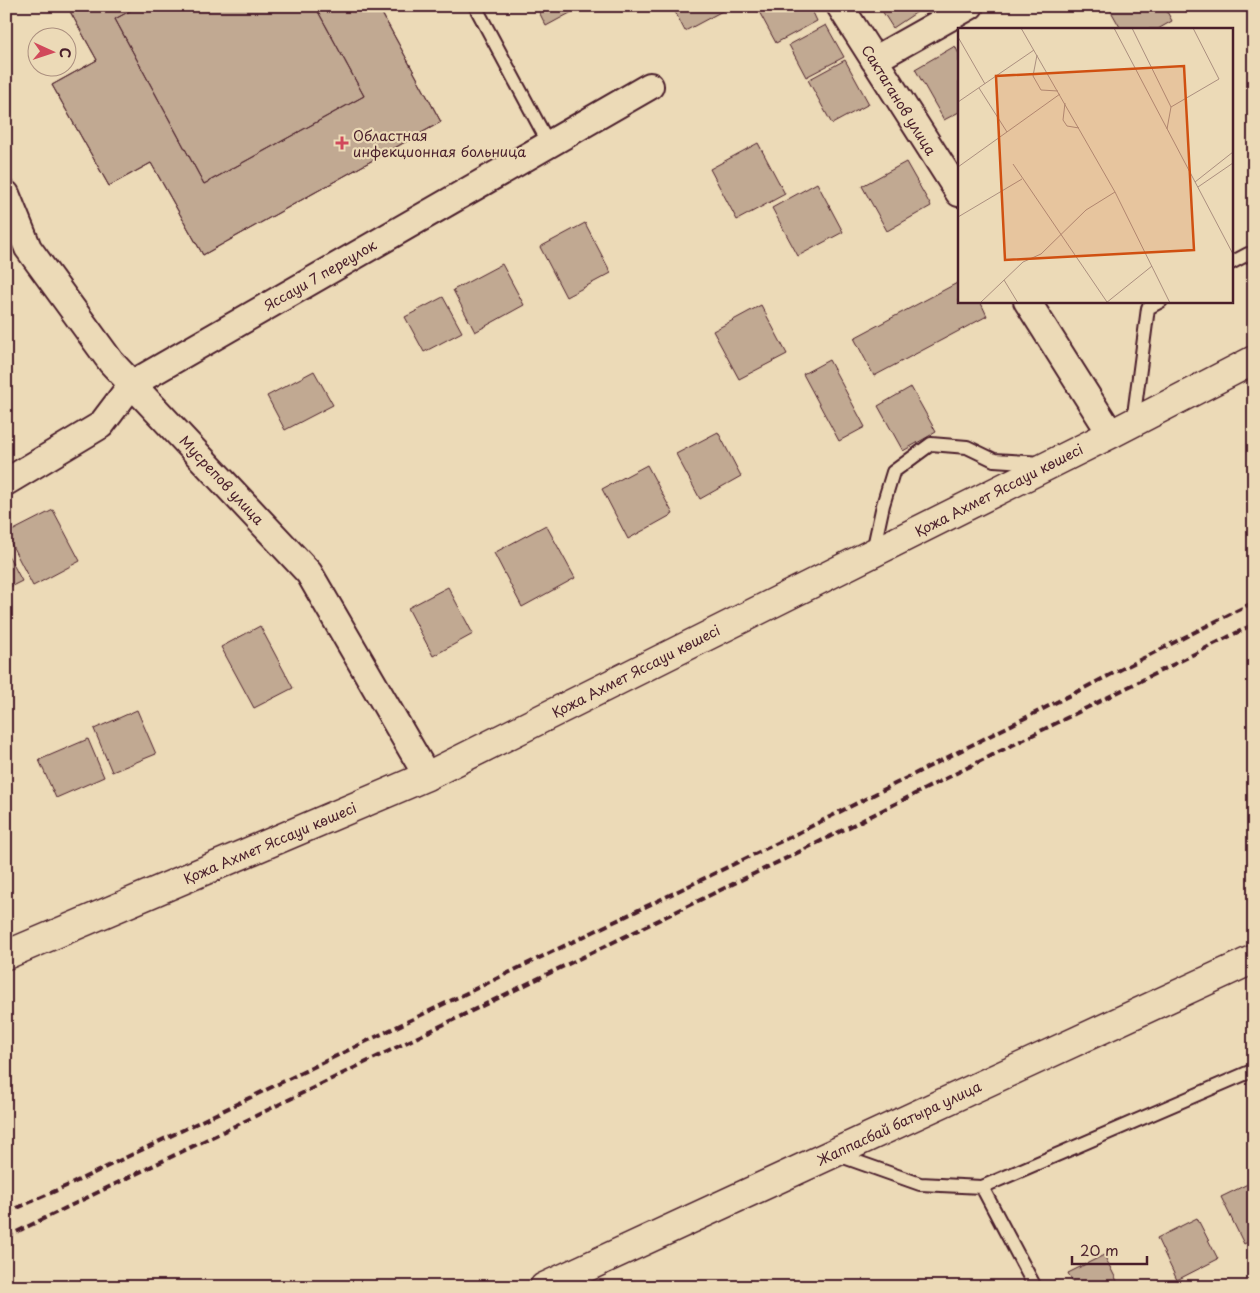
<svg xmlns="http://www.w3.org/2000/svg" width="1260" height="1293" font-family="'Playpen Sans',sans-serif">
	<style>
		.building { fill: #c1a992; stroke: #4a1f2b }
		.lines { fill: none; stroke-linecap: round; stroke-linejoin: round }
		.lane-casing { stroke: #4a1f2b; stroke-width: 16 }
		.street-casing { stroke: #4a1f2b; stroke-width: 30 }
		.secondary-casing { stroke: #4a1f2b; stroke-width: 31 }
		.lane { stroke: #ecdab7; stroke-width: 12 }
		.street { stroke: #ecdab7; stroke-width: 26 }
		.secondary { stroke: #ecdab7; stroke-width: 28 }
		.rail { stroke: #4a1f2b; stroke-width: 4; stroke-dasharray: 8 4; stroke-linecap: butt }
		.poi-dot { fill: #d1495b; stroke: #ecdab7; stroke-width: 2 }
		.labels { text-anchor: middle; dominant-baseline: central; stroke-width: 4.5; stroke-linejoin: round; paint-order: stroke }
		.street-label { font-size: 14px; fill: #4a1f2b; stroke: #ecdab7 }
		.poi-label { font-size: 14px; fill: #4a1f2b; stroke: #ecdab7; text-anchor: start }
		.inset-road { fill: none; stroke: #ab8f7f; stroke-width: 1 }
		.view { fill: #d05011; fill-opacity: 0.15; stroke: #d05011; stroke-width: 2.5 }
		.inset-edge { fill: none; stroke: #4a1f2b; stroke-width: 2.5 }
	</style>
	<rect width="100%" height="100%" fill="#ecdab7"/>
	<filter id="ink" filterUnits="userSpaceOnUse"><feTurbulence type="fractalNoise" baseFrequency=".02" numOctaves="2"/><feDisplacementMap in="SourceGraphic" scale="10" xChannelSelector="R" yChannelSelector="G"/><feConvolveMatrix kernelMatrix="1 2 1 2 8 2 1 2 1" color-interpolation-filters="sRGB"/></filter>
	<g filter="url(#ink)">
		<path class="building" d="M67 6H139L115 19 204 184 364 96 315 6H378L441 122 203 255 151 163 109 186 52 85 97 60Z
			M67 6H378L441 122 203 255 151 163 109 186 52 85 97 60Z
			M139 6H315L364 96 204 184 115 19Z
			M536 6H583L546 26Z
			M672 6H727L728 8 685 31Z
			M756 6H810L817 21 776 43Z
			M879 6H926L893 28Z
			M1108 6H1164L1172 21 1158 29H1121Z
			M826 25 844 57 806 77 789 45Z
			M955 46 959 54V112L944 120 915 69Z
			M845 60 869 104 832 124 808 80Z
			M758 143 785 194 737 220 710 169Z
			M906 162 931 206 887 231 862 186Z
			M817 183 843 232 798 256 772 208Z
			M585 223 611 273 566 297 540 247Z
			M502 264 524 305 475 332 453 290Z
			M959 282V301H980L987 316 874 376 854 338Z
			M443 297 462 332 424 352 405 317Z
			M761 305 787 354 739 379 713 331Z
			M829 360 865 427 839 441 803 374Z
			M314 371 333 405 285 430 267 396Z
			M911 387 936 432 903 451 878 406Z
			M718 432 741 476 700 499 676 454Z
			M647 465 673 514 628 539 602 489Z
			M53 510 80 561 33 586 6 534Z
			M546 525 575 578 522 607 494 553Z
			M6 551 22 581 6 589Z
			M448 587 473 634 433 656 408 608Z
			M260 626 293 688 254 708 221 647Z
			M137 710 156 754 112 772 94 729Z
			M88 739 104 777 56 798 39 760Z
			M1254 1181V1239L1244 1244 1221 1197Z
			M1197 1218 1218 1259 1177 1280 1157 1238Z
			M1104 1255 1120 1287H1075L1068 1273Z"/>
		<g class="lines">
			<defs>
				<path id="lane" d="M475 6 549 144
					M1231 263 1248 254 1254 256
					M1133 422 1148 308 1161 301
					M873 551 883 505 893 472 931 444 967 447 994 460 1042 463
					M838 1155 920 1184 982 1187 1035 1287
					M982 1187 1254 1070"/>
				<path id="street" d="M840 6 959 193
					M874 60 970 6
					M6 194 28 248 111 362 309 573 427 776
					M1027 301 1111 434
					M6 482 101 425 132 384 650 86"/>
				<path id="secondary" d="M6 955 427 776 1111 434 1254 360
					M544 1287 1254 959"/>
			</defs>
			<use href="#lane" class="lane-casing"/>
			<use href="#street" class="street-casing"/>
			<use href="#secondary" class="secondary-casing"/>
			<use href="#lane" class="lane"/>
			<use href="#street" class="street"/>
			<use href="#secondary" class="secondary"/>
			<path class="rail" d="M6 1213 73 1183 794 835 1254 602
				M6 1237 805 849 1254 624"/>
		</g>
	</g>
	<path class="poi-dot" d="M339.5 135.5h5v5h5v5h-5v5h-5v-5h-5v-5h5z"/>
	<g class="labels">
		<g class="street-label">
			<text transform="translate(899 100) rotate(58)">Сактаганов улица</text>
			<text transform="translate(320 275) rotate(-30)">Яссауи 7 переулок</text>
			<text transform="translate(222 480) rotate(47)">Мусрепов улица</text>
			<text transform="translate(999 490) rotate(-27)">Қожа Ахмет Яссауи көшесі</text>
			<text transform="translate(636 671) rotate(-27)">Қожа Ахмет Яссауи көшесі</text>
			<text transform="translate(270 843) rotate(-23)">Қожа Ахмет Яссауи көшесі</text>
			<text transform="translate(899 1123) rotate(-25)">Жаппасбай батыра улица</text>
		</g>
		<g class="poi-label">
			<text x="353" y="135">Областная<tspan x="353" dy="16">инфекционная больница</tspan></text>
		</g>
	</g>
	<g transform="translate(958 28)">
		<rect width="275" height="275" fill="#ecdab7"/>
		<path class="inset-road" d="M63 0 157 164 212 275M156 0 275 226M174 0 213 79M0 9 27 56M79 27 75 48 83 62 100 63M21 60 49 104M0 74 76 22M107 75 105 92 109 98 121 100M209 101 213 79 261 51 235 0M55 136 149 274M0 139 102 66M237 154 275 124M240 159 275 135M0 189 64 151M46 252 60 275M22 275 65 234 83 226 128 182 157 164M148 275 194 238"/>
		<path class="view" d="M226 38 236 222 47 232 38 48Z"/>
		<rect width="275" height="275" class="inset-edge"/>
	</g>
	<rect width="1260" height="1293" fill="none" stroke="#ecdab7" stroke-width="25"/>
	<rect x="12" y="12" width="1235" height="1268" fill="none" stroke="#4a1f2b" stroke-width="2" filter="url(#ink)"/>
	<g transform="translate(52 52) rotate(93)"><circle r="24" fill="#ecdab7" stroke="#ab8f7f"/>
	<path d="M0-4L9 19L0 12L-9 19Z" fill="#d1495b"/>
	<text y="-8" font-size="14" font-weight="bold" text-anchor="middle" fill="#4a1f2b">С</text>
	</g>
	<path d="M1072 1256v8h75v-8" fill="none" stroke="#4a1f2b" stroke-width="2.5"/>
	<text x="1080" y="1256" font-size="15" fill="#4a1f2b" stroke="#ecdab7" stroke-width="4" paint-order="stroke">20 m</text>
</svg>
